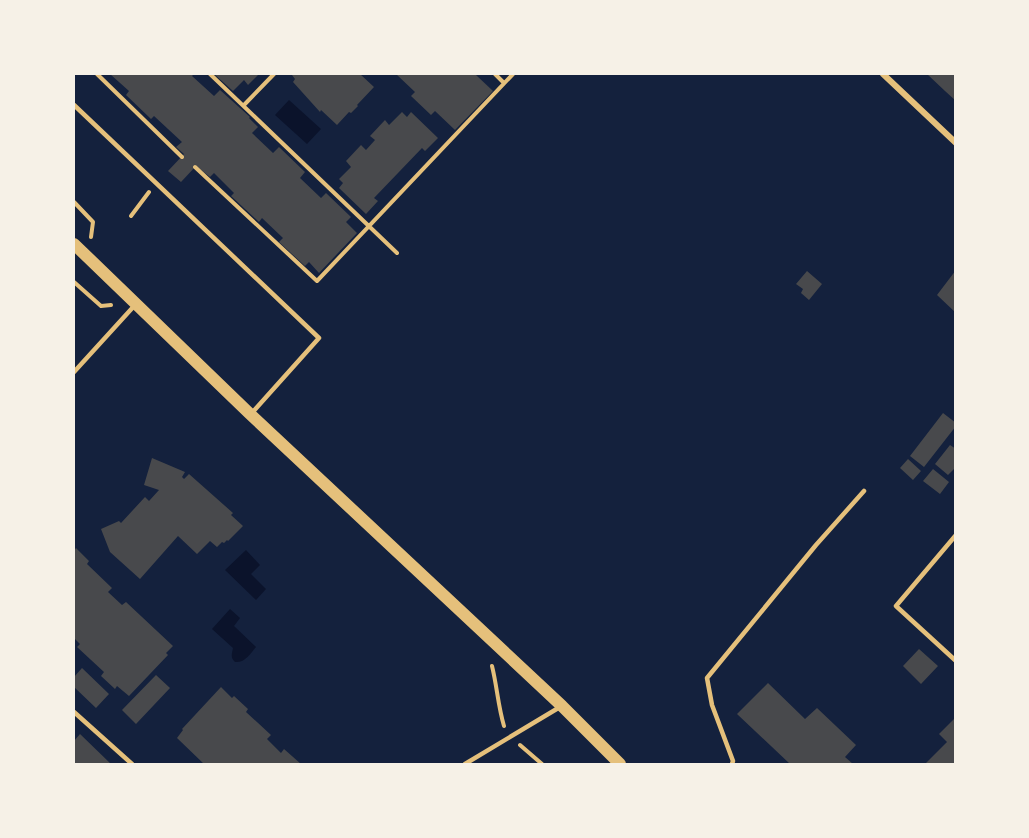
<svg xmlns="http://www.w3.org/2000/svg" width="1029" height="838" font-family="'Varela Round',sans-serif">
	<style>
		.water { fill: #0b132b }
		.building { fill: #48494c }
		.lines { fill: none; stroke-linecap: round; stroke-linejoin: round }
		.path { stroke: #e5c07b; stroke-width: 4 }
		.service { stroke: #e5c07b; stroke-width: 4.5 }
		.minor { stroke: #e5c07b; stroke-width: 6 }
		.secondary { stroke: #e5c07b; stroke-width: 12 }
	</style>
	<rect width="100%" height="100%" fill="#14213d"/>
	<path class="water" d="M289 100 321 129 307 144 275 115Z
		M246 550 260 565 251 574 266 589 256 600 225 570Z
		M230 609 240 618 234 626 256 647C250 654 245 663 235 662 230 657 232 654 233 648L212 629Z"/>
	<path class="building" d="M110 74H194L192 76 214 96 220 90 250 117 249 118 258 127 252 133 273 153 279 147 305 172 300 178 321 198 326 193 351 217 346 222 357 233 319 273 309 262 305 266 279 242 283 238 262 218 259 222 231 196 234 193 214 173 210 177 196 166 181 182 168 171 184 154 176 147 182 142 154 116 151 119 126 95 129 91Z
		M214 74H259L248 85 244 80 233 91Z
		M293 74H360L374 87 357 105 358 106 351 113 349 112 337 125 321 110 320 112 293 82 295 79 292 75Z
		M396 74H478L476 75 493 91 455 130 435 111 431 115 411 96 415 92Z
		M927 74H956V101L945 91Z
		M402 112 407 117 411 112 438 138 425 151 422 148 374 198 378 201 366 214 339 188 343 183 339 179 351 167 346 161 361 145 366 150 375 140 370 136 385 120 389 125Z
		M956 270V313L937 295Z
		M807 271 822 284 809 300 801 293 803 289 796 284Z
		M943 413 956 423V426L924 467 910 456Z
		M950 445 956 449V467L948 475 935 464Z
		M152 458 185 472 182 477 184 479 189 474 233 513 231 515 243 526 228 541 227 540 224 543 222 542 217 547 210 541 197 554 178 536 140 579 110 552 101 529 119 521 121 523 145 497 149 501 159 490 144 485Z
		M908 459 921 471 913 480 900 468Z
		M933 469 949 482 940 494 923 481Z
		M76 548 89 561 87 564 112 588 108 592 122 605 126 602 173 646 166 653 168 655 129 696 117 686 115 689 101 676 104 672 77 647 80 644 74 638V551Z
		M919 649 938 666 921 684 903 666Z
		M82 668 109 694 96 708 74 687V677Z
		M156 675 170 688 136 724 122 710Z
		M768 683 805 719 817 708 856 745 845 757 853 764H790L737 714Z
		M221 687 232 698 234 696 248 709 246 712 271 735 267 739 281 753 284 749 301 764H204L177 738 183 730 182 729Z
		M956 717V764H925L947 742 939 734Z
		M80 734 111 764H76L74 762V741Z"/>
	<g class="lines">
		<path class="path" d="M97 74 182 157
			M210 74 397 253
			M495 74 504 83
			M244 105 274 74
			M195 167 317 281 513 74
			M74 202 93 222 91 237
			M131 216 149 192
			M74 282 101 306 111 305
			M492 666C497 686 498 706 504 726
			M520 745 542 764"/>
		<path class="service" d="M74 105 319 338 251 414
			M74 372 135 305
			M956 535 896 606 956 661
			M74 712 132 764
			M465 764 560 707
			M732 764 733 761 712 705 707 678 816 545 864 491"/>
		<path class="minor" d="M883 74 956 143"/>
		<path class="secondary" d="M74 244 250 414 562 706 620 764"/>
	</g>
	<rect width="1029" height="838" fill="none" stroke="#f6f1e7" stroke-width="150"/>
</svg>
